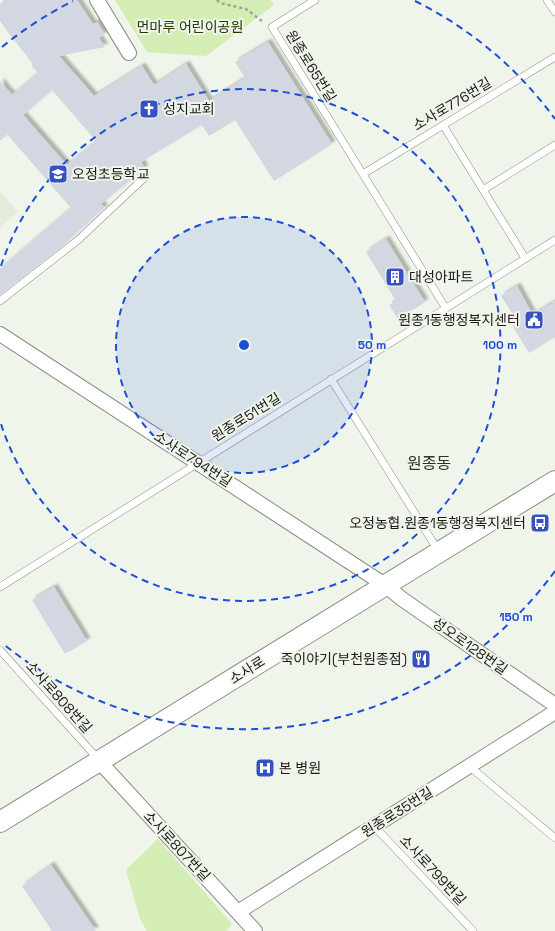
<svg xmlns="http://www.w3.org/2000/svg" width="555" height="931" font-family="'Space Grotesk','Noto Sans KR',sans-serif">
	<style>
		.built { fill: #e4ecda }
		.green { fill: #d3edb4 }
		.building { fill: #d2d7e1; fill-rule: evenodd; filter: url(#shadow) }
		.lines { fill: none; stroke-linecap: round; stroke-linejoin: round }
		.lane-casing { stroke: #898e84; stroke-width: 8 }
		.street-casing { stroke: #898e84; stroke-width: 16 }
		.secondary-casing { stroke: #898e84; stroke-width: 22 }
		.path { stroke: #a0a39c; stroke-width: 2.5; stroke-dasharray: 3 3; stroke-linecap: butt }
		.lane { stroke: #fff; stroke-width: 7 }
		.street { stroke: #fff; stroke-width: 14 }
		.secondary { stroke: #fff; stroke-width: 20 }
		.ring { fill: none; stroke: #1d4ed8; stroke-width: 2; stroke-dasharray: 7 5 }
		.labels { text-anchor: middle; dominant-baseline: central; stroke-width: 4; stroke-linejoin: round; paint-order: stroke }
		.park-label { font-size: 14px; fill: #253803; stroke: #f0f5eb }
		.street-label { font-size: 14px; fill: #1b1c19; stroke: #f0f5eb }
		.poi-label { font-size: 14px; fill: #1b1c19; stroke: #f0f5eb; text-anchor: start }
		.quarter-label { font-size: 16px; fill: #2e322a; stroke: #f0f5eb }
		.centre { fill: #1d4ed8; stroke: #f0f5eb; stroke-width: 2 }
		.ring-label { font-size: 12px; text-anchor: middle; font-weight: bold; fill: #1d4ed8; stroke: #f0f5eb; stroke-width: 4; stroke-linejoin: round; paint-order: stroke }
	</style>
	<defs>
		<filter id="shadow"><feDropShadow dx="3.5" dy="-3.5" stdDeviation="1" flood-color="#0004"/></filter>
	</defs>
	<rect width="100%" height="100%" fill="#f0f5eb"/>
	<path class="built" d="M0 191 18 212 0 228Z"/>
	<path class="green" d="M115 0H271L274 5 206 56 147 52Z
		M158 839 232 924 226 931H147L140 919 126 870Z"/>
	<path class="building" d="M7 0H77L93 24 97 22 105 34 99 38 105 47 59 56 94 96 142 66 154 85 186 64 209 101 245 78 235 62 268 42 332 144 274 181 235 120 209 136 202 125 141 162 145 168 101 204 105 208 103 209 55 252 0 295V269L71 208 7 134 0 141V81L12 95 38 73 31 65 33 64 7 31 0 21V4ZM52 90 96 141 67 165 23 115Z
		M386 239 425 302 398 319 389 305 396 301 366 252Z
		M517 286 533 315 555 301V337L529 353 510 322 515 318 501 296Z
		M54 587 87 641 65 654 32 600Z
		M51 865 96 931H52L22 886Z"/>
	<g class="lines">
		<defs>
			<path id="lane" d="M315 0 272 27 445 307
				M547 0 555 12
				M443 125 525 258
				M363 174 555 57
				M483 190 555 145
				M0 301 78 240 143 179
				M331 379 439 552
				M0 587 555 240
				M0 650 99 760
				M469 766 555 838
				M375 827 473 931"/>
			<path id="street" d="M97 0 129 53
				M0 334 385 585 402 599 555 705
				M99 761 255 931
				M238 912 555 712"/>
			<path id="secondary" d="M0 822 555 481"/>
		</defs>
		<use href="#lane" class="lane-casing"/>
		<use href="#street" class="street-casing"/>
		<use href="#secondary" class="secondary-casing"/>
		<path class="path" d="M217 0 220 3 246 9 262 21"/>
		<use href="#lane" class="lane"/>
		<use href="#street" class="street"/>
		<use href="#secondary" class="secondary"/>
	</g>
	<circle cx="244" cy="345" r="128" fill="#1d4ed8" fill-opacity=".12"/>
	<g class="ring">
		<circle cx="244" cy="345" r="128"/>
		<path d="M1 266A256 256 0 1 1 1 424"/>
		<path d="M555 571A384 384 0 0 1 2 643M2 47A384 384 0 0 1 73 1M415 1A384 384 0 0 1 555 119"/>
	</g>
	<defs>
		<symbol id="church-square" viewBox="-11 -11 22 22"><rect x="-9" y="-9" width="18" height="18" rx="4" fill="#3651c2" stroke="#f0f5eb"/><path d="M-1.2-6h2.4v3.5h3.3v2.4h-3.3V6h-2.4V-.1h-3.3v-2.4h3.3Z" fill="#fff"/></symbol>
		<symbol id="school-square" viewBox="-11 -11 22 22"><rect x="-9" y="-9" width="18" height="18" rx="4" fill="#3651c2" stroke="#f0f5eb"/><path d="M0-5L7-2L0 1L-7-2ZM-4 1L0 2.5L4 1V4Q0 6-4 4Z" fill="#fff"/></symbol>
		<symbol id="building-square" viewBox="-11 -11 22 22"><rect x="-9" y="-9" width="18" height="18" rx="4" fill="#3651c2" stroke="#f0f5eb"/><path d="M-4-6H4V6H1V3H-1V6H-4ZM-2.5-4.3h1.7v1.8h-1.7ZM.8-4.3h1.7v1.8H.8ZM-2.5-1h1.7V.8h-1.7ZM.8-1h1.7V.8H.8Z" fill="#fff"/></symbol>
		<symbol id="civic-square" viewBox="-11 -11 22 22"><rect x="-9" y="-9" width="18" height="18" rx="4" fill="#3651c2" stroke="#f0f5eb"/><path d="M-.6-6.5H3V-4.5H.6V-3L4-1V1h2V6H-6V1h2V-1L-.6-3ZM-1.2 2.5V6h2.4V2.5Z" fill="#fff"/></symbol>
		<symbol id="bus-square" viewBox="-11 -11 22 22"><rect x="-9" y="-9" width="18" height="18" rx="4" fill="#3651c2" stroke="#f0f5eb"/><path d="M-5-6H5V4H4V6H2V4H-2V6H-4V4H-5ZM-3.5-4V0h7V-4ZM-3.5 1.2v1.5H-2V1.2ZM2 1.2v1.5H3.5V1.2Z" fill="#fff"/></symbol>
		<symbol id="restaurant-square" viewBox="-11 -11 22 22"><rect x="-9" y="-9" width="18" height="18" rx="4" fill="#3651c2" stroke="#f0f5eb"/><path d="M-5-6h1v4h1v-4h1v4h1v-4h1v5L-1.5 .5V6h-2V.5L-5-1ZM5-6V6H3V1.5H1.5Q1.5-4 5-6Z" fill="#fff"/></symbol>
		<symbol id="hospital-square" viewBox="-11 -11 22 22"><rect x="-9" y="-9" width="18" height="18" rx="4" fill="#3651c2" stroke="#f0f5eb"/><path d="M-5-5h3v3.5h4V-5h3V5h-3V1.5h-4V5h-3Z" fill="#fff"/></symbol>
	</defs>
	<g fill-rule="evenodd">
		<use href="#church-square" x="138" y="98" width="22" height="22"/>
		<use href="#school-square" x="47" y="163" width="22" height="22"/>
		<use href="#building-square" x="384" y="266" width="22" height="22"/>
		<use href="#civic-square" x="523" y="309" width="22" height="22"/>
		<use href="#bus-square" x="529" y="512" width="22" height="22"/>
		<use href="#restaurant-square" x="410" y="648" width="22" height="22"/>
		<use href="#hospital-square" x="254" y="757" width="22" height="22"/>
	</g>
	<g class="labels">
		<g class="park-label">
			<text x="190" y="27">먼마루 어린이공원</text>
		</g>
		<g class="street-label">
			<text transform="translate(311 66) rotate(58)">원종로65번길</text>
			<text transform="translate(452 104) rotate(-31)">소사로776번길</text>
			<text transform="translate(246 417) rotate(-32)">원종로51번길</text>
			<text transform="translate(193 459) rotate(33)">소사로794번길</text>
			<text transform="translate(470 646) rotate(35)">성오로128번길</text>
			<text transform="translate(247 670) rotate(-32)">소사로</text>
			<text transform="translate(59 697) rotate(48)">소사로808번길</text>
			<text transform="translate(397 812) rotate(-32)">원종로35번길</text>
			<text transform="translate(177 846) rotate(47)">소사로807번길</text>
			<text transform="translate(433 870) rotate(47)">소사로799번길</text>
		</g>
		<g class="poi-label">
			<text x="163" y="109">성지교회</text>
			<text x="72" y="174">오정초등학교</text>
			<text x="409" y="277">대성아파트</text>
			<text x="520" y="320" text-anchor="end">원종1동행정복지센터</text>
			<text x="526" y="523" text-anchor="end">오정농협.원종1동행정복지센터</text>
			<text x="407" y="659" text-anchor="end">죽이야기(부천원종점)</text>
			<text x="279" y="768">본 병원</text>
		</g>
		<g class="quarter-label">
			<text x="429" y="463">원종동</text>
		</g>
	</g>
	<circle cx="244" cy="345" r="6" class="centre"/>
	<g class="ring-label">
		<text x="372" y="349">50 m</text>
		<text x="500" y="349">100 m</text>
		<text x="516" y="621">150 m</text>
	</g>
</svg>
